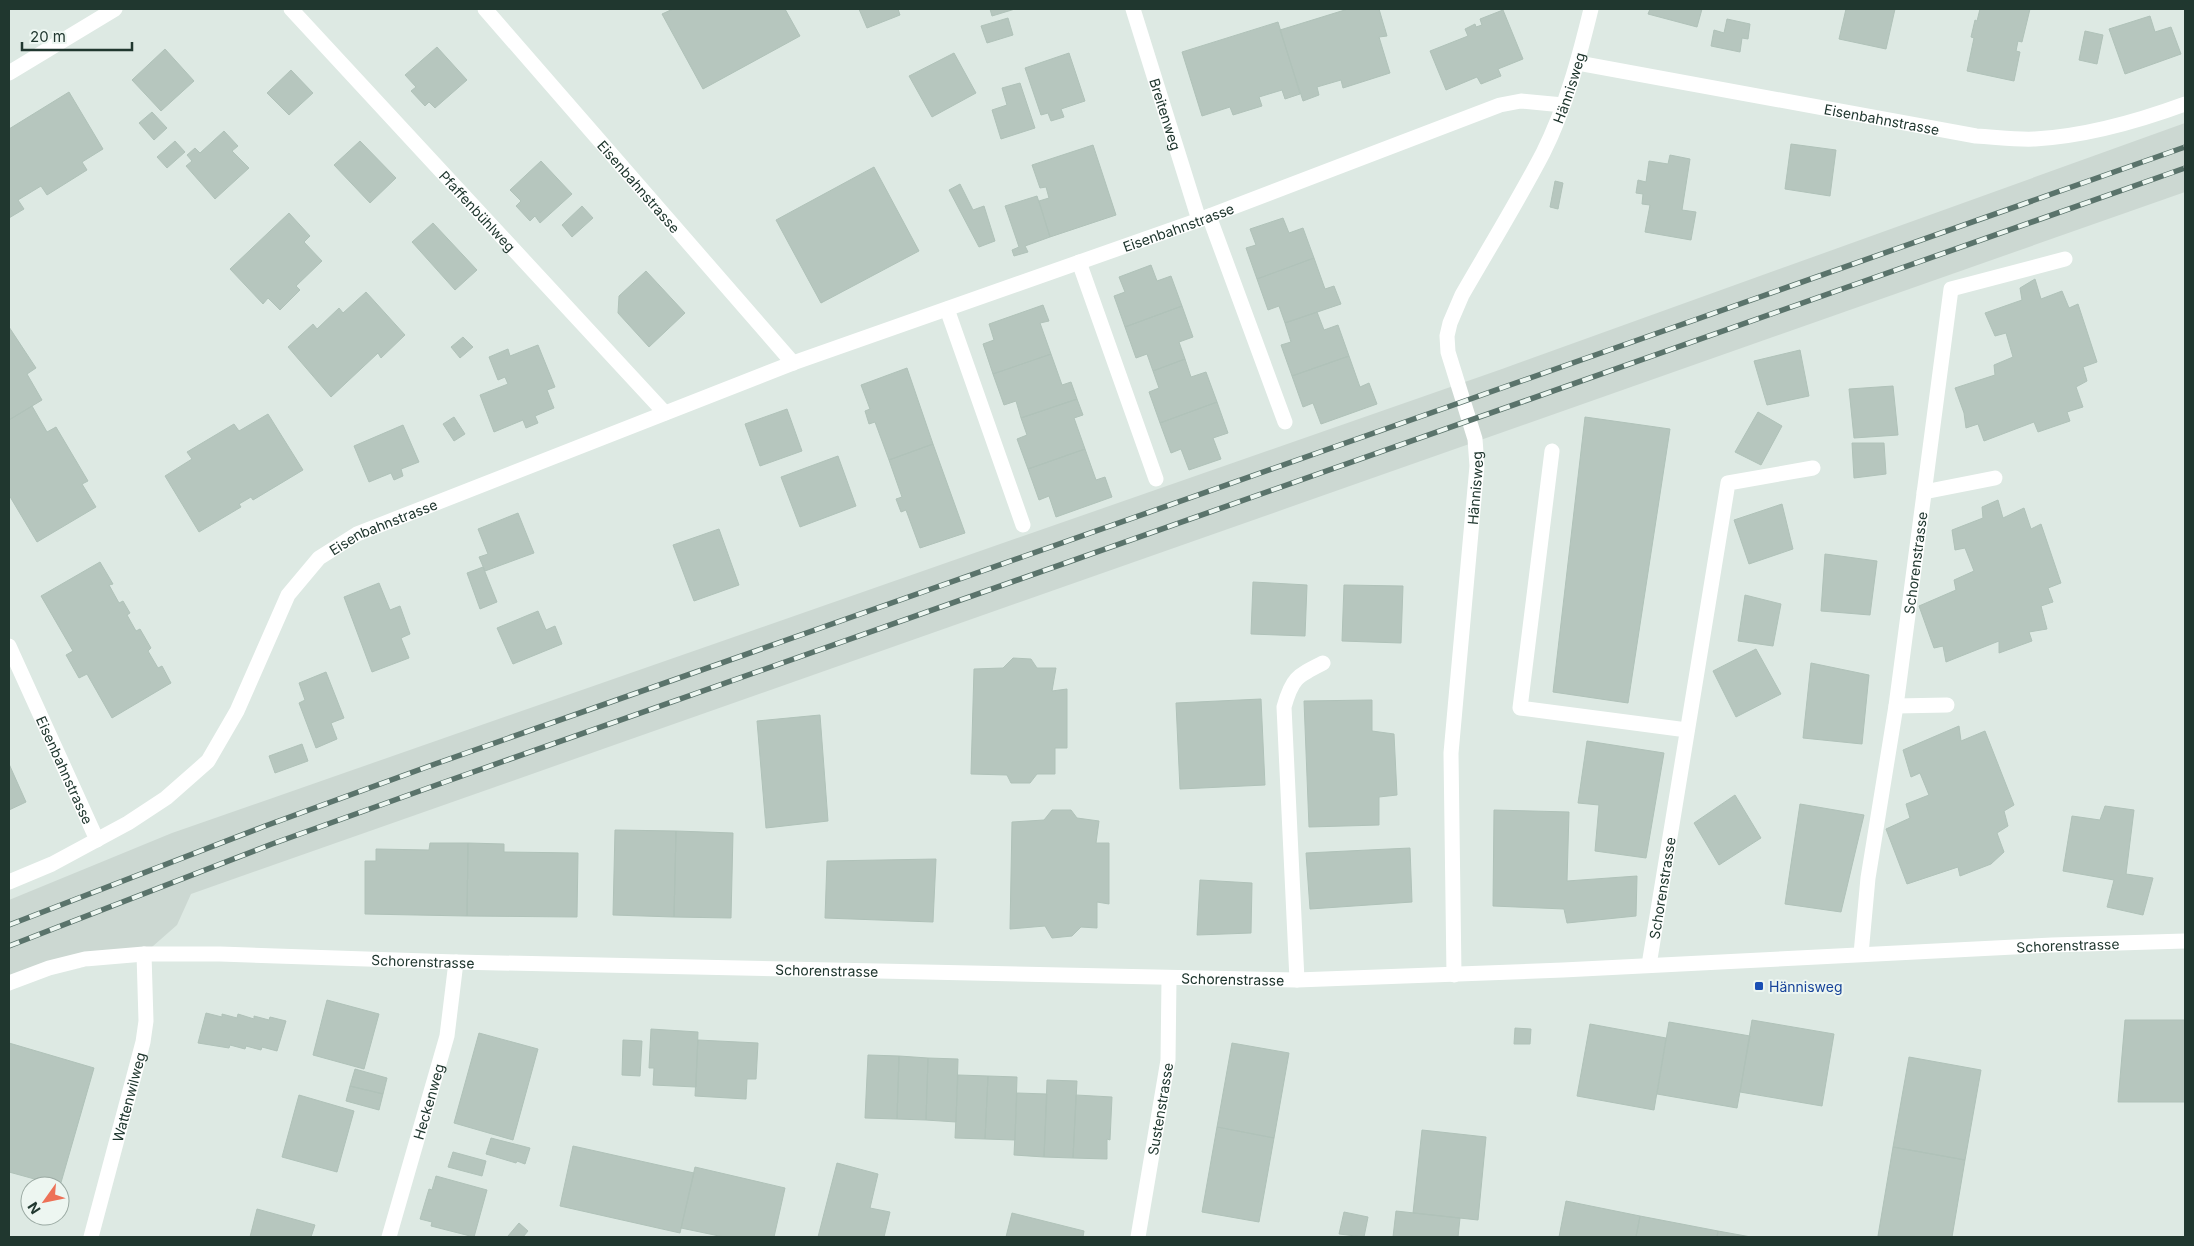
<svg xmlns="http://www.w3.org/2000/svg" width="2194" height="1246" font-family="Inter,sans-serif">
	<style>
		.built { fill: #ccd8d2 }
		.building { fill: #b6c6be; stroke: #b0c2b9 }
		.lines { fill: none; stroke-linecap: round; stroke-linejoin: round }
		.service { stroke: #fff; stroke-width: 15 }
		.minor { stroke: #fff; stroke-width: 15 }
		.tertiary { stroke: #fff; stroke-width: 15 }
		.rail-casing { stroke: #5a736b; stroke-width: 5.5 }
		.rail { stroke: #edf6f1; stroke-width: 4; stroke-dasharray: 11; stroke-linecap: butt }
		.transit-dot { fill: #1a4fb4; stroke: #edf6f1; stroke-width: 2 }
		.labels { text-anchor: middle; dominant-baseline: central; stroke-width: 4; stroke-linejoin: round; paint-order: stroke }
		.street-label { font-size: 14px; fill: #20372f; stroke: #edf6f1 }
		.transit-label { font-size: 14px; fill: #164399; stroke: #edf6f1; text-anchor: start }
	</style>
	<rect width="100%" height="100%" fill="#dde9e3"/>
	<path class="built" d="M2185 123V192L191 894 177 925 144 954 9 983V900L172 833 1502 369Z"/>
	<path class="building" d="M673 9H785L800 36 703 89 662 14Z
		M859 9H898L900 15 867 28Z
		M990 9H1015L992 16Z
		M1348 9H1379L1387 36 1379 37 1390 73 1343 88 1341 80 1317 87 1319 95 1303 101 1280 30Z
		M1650 9H1702L1697 27 1648 14Z
		M1846 9H1895L1886 49 1839 39Z
		M1980 9H2030L2022 42 2018 41 2016 51 2020 52 2014 81 1967 71 1974 38 1971 37 1975 20 1977 21Z
		M1503 10 1523 59 1498 69 1501 76 1481 84 1477 77 1446 90 1430 51 1468 36 1465 29 1475 24 1476 27 1482 25 1480 19Z
		M2150 16 2155 32 2171 27 2181 54 2125 74 2109 29Z
		M1008 18 1013 35 987 43 981 26Z
		M1727 19 1750 24 1748 39 1742 38 1740 52 1711 46 1714 30 1724 33Z
		M1278 22 1300 94 1285 99 1282 90 1259 97 1262 106 1233 115 1230 107 1202 116 1182 52Z
		M2085 31 2103 35 2097 64 2079 60Z
		M437 47 467 80 435 108 429 102 425 106 411 91 416 87 405 75Z
		M165 49 194 81 161 111 132 80Z
		M954 53 976 93 932 117 909 76Z
		M1069 53 1085 101 1061 109 1064 117 1051 121 1048 113 1041 115 1025 68Z
		M291 70 313 93 289 115 267 93Z
		M1020 83 1035 128 1001 139 992 110 1007 105 1002 88Z
		M69 92 103 149 82 162 87 170 47 195 41 186 18 200 24 209 9 218V129Z
		M152 112 167 128 154 140 139 123Z
		M224 131 238 146 232 151 249 168 215 199 186 166 192 161 187 155 195 148 200 153Z
		M175 141 185 152 167 168 157 157Z
		M360 141 396 178 370 203 334 165Z
		M1791 144 1836 150 1830 196 1785 189Z
		M1093 145 1116 215 1050 237 1039 201 1049 198 1046 187 1040 188 1032 165Z
		M1670 155 1690 159 1682 210 1696 212 1691 240 1645 232 1650 205 1642 204 1643 194 1636 193 1638 180 1646 182 1649 161 1668 164Z
		M541 161 572 194 540 223 535 216 530 221 516 206 521 201 510 190Z
		M874 167 919 251 821 303 776 220Z
		M1555 181 1563 183 1558 209 1550 207Z
		M960 184 973 210 984 206 995 241 979 247 949 190Z
		M1037 196 1050 237 1025 246 1028 252 1014 256 1012 250 1019 247 1005 206Z
		M582 206 593 218 572 237 562 225Z
		M289 213 310 236 304 242 322 261 296 286 300 290 280 310 268 298 263 304 230 269Z
		M1283 218 1289 233 1303 228 1314 258 1257 279 1246 248 1256 245 1250 229Z
		M433 223 477 270 455 290 412 242Z
		M1314 258 1325 289 1334 286 1341 304 1285 323 1279 306 1268 310 1257 279Z
		M1151 265 1157 281 1171 276 1182 306 1125 327 1114 296 1125 292 1119 277Z
		M646 271 685 313 649 347 618 313 619 296Z
		M2035 279 2041 299 2062 291 2069 308 2078 304 2097 362 2083 367 2087 381 2076 387 2083 407 2067 412 2070 421 2038 432 2034 422 1984 441 1978 424 1966 428 1964 413 1955 388 1995 375 1994 365 2013 357 2006 333 1995 336 1985 313 2022 300 2020 288Z
		M366 292 405 335 381 358 378 353 331 397 288 347 313 324 317 329 339 308 343 313Z
		M1043 305 1049 321 1040 323 1051 354 993 374 983 344 994 340 989 324Z
		M1182 306 1193 337 1179 342 1185 359 1153 371 1147 354 1136 358 1125 327Z
		M1317 312 1324 330 1338 325 1349 356 1292 376 1281 345 1291 342 1285 323Z
		M9 327 36 368 27 374 42 400 9 420Z
		M463 337 473 347 460 358 451 347Z
		M538 345 555 387 547 390 554 408 535 416 538 423 526 428 523 420 494 432 480 395 508 384 505 377 498 380 489 357 508 349 510 356Z
		M1800 350 1809 396 1767 405 1754 361Z
		M1051 354 1062 385 1071 382 1077 399 1021 418 1016 401 1004 405 993 374Z
		M1349 356 1360 387 1369 383 1377 404 1321 424 1313 403 1303 407 1292 376Z
		M1185 359 1191 377 1206 372 1217 402 1160 423 1149 392 1159 388 1153 371Z
		M907 368 933 444 889 460 875 422 869 424 865 411 870 409 861 385Z
		M1893 386 1898 435 1854 438 1849 389Z
		M1077 399 1083 415 1074 418 1085 449 1028 469 1017 439 1027 435 1021 418Z
		M1217 402 1228 433 1213 438 1221 459 1189 470 1181 449 1171 453 1160 423Z
		M32 406 47 432 56 427 88 481 82 484 96 507 37 542 9 495V420Z
		M787 409 802 451 760 466 745 424Z
		M1758 412 1782 426 1761 465 1735 452Z
		M268 414 303 470 253 500 251 497 239 504 241 507 199 532 165 476 192 459 187 452 234 424 239 431Z
		M454 417 465 434 454 441 443 424Z
		M1585 417 1670 429 1628 703 1553 692Z
		M403 425 419 462 401 469 403 476 394 480 391 473 369 482 354 446Z
		M1852 443H1884L1886 474 1854 478Z
		M933 444 965 533 920 548 906 510 901 512 896 499 902 497 889 460Z
		M1085 449 1096 480 1105 477 1112 497 1056 517 1049 496 1039 500 1028 469Z
		M838 456 856 506 800 527 781 477Z
		M1998 500 2003 518 2024 508 2031 529 2041 524 2061 583 2048 588 2053 602 2041 606 2047 629 2029 632 2032 641 1999 653V641L1946 662 1943 646 1934 648 1919 606 1956 590 1954 580 1974 571 1965 548 1955 550 1952 530 1983 518 1982 507Z
		M1782 504 1793 549 1749 564 1734 520Z
		M518 513 534 553 485 571 479 557 488 554 478 529Z
		M719 529 739 585 694 601 673 545Z
		M1825 554 1877 561 1870 615 1821 611Z
		M100 562 113 584 109 585 119 603 123 601 130 613 127 615 136 631 140 629 151 648 148 651 158 668 162 666 171 683 112 718 87 674 79 678 66 655 73 651 41 596Z
		M483 567 497 602 480 609 467 573Z
		M1253 582 1307 585 1305 636 1251 634Z
		M379 583 390 610 400 606 410 634 401 638 409 658 372 672 344 597Z
		M1344 585 1403 586 1401 643 1342 641Z
		M1745 595 1781 604 1773 646 1738 641Z
		M538 611 546 630 555 626 562 644 513 664 497 628Z
		M1756 649 1781 694 1736 717 1713 671Z
		M1013 658 1031 659 1037 668H1056L1052 691 1067 689V748H1055V774H1037L1030 783H1011L1007 775 971 774 974 669 1003 668Z
		M1811 663 1869 675 1862 744 1803 738Z
		M326 672 344 718 331 723 337 739 316 748 299 703 305 700 299 683Z
		M1261 699 1265 785 1180 789 1176 703Z
		M1372 700V731L1394 734 1397 795 1379 797V825L1309 827 1304 701Z
		M820 715 828 821 766 828 757 721Z
		M1959 726 1961 741 1985 731 2014 805 2004 811 2008 826 1997 833 2004 852 1991 864 1960 876 1958 867 1907 884 1886 829 1910 818 1906 804 1929 795 1920 773 1911 777 1903 750Z
		M1587 741 1664 753 1646 858 1595 851 1599 805 1578 803Z
		M302 744 308 761 275 773 269 756Z
		M9 764 26 802 9 810Z
		M1735 795 1761 838 1719 865 1694 823Z
		M1800 804 1864 815 1841 912 1785 904Z
		M2105 806 2134 810 2126 874 2153 878 2143 915 2107 907 2114 880 2063 871 2072 816 2100 820Z
		M1052 810H1071L1077 818 1099 821 1096 843H1109V904L1097 902V928L1081 927 1072 936 1052 938 1045 926 1010 929 1012 822 1044 820Z
		M1494 810 1569 812 1567 881 1637 876 1636 916 1567 923 1564 909 1493 906Z
		M615 830 676 831 674 917 613 915Z
		M676 831 733 833 731 918 674 917Z
		M430 843H468L467 916 365 914V861H376V849L429 850Z
		M468 843 504 844V852L578 853 577 917 467 916Z
		M1410 848 1412 902 1310 909 1306 853Z
		M936 859 933 922 825 918 827 861Z
		M1200 880 1252 883 1251 933 1197 935Z
		M327 1000 379 1014 364 1069 313 1055Z
		M206 1013 222 1017V1014L237 1018 238 1014 254 1019V1016L269 1020 270 1017 286 1021 277 1051 262 1047 261 1050 246 1046 245 1049 230 1045 229 1048 198 1043Z
		M1752 1020 1834 1034 1822 1106 1740 1092Z
		M2125 1020H2185V1102H2118Z
		M1669 1022 1750 1036 1737 1108 1657 1094Z
		M1590 1024 1666 1038 1654 1110 1577 1096Z
		M1515 1028 1531 1029 1530 1044H1514Z
		M651 1029 698 1032 696 1087 653 1085 654 1068H649Z
		M479 1033 538 1049 513 1140 454 1123Z
		M623 1040 642 1041 640 1076 622 1075Z
		M698 1040 758 1043 756 1079H747L746 1099 695 1096Z
		M9 1043 94 1068 60 1186 9 1172Z
		M1232 1043 1289 1053 1274 1138 1217 1127Z
		M868 1055 899 1056 897 1119 865 1118Z
		M899 1056 928 1058 926 1120 897 1119Z
		M1909 1057 1981 1070 1965 1160 1893 1147Z
		M928 1058 958 1059 956 1122 926 1120Z
		M355 1069 387 1078 383 1094 350 1086Z
		M958 1075 988 1076 985 1139 955 1138Z
		M988 1076 1017 1077 1015 1140 985 1139Z
		M1047 1080 1077 1081 1073 1158 1044 1157Z
		M350 1086 383 1094 379 1110 346 1101Z
		M1017 1093 1047 1094 1044 1157 1014 1155Z
		M299 1095 354 1111 337 1172 282 1157Z
		M1076 1095 1112 1097 1110 1140 1107 1139V1159L1073 1158Z
		M1217 1127 1274 1138 1259 1222 1202 1212Z
		M1422 1130 1486 1137 1478 1220 1413 1213Z
		M491 1138 530 1148 525 1164 517 1161 516 1163 486 1154Z
		M573 1146 694 1173 680 1233 560 1206Z
		M1893 1147 1965 1160 1952 1237 1878 1236Z
		M453 1152 486 1161 482 1176 448 1167Z
		M837 1163 878 1174 870 1208 890 1212 884 1237H818Z
		M695 1167 785 1188 774 1237H724L681 1228Z
		M436 1176 487 1190 474 1237 431 1226 432 1222 420 1219 429 1189 432 1190Z
		M1566 1201 1640 1216 1636 1237H1559Z
		M257 1209 315 1225 311 1237H250Z
		M1396 1211 1460 1218 1458 1237H1393Z
		M1344 1212 1368 1217 1364 1237 1339 1234Z
		M1012 1213 1084 1231 1083 1237H1006Z
		M1640 1216 1718 1231 1717 1237H1636Z
		M519 1223 528 1231 523 1237H509L508 1236Z
		M1718 1231 1751 1237H1717Z"/>
	<g class="lines">
		<path class="service" d="M1209 216 1285 422
			M1079 262 1156 479
			M947 309 1023 525
			M1297 980 1284 707C1292 678 1297 676 1323 663"/>
		<g class="minor">
			<path id="s1" d="M291 9 665 413"/>
			<path id="s2" d="M485 9 793 363"/>
			<path id="s3" d="M1133 9 1199 220"/>
			<path id="s4" d="M1578 63 1976 136C1996 137 2016 140 2035 139 2087 136 2136 122 2185 104"/>
			<path d="M9 73 115 9"/>
			<path d="M1552 451 1520 708 1687 730"/>
			<path d="M1924 492 1995 478"/>
			<path id="s5" d="M9 646 97 840"/>
			<path d="M1896 706 1947 705"/>
			<path id="s6" d="M9 882 52 864 128 823 166 798 208 761 237 711 288 595 319 558 357 534 793 363 1199 220 1500 105 1521 101 1563 105"/>
			<path id="s7" d="M1861 954 1868 878 1896 706 1951 289 2065 259"/>
			<path id="s8" d="M1649 965 1728 483 1813 468"/>
			<path id="s9" d="M91 1237 143 1042 146 1021 144 954"/>
			<path id="s10" d="M389 1237 447 1036 456 962"/>
			<path id="s11" d="M1138 1237 1168 1060 1169 979"/>
		</g>
		<g class="tertiary">
			<path id="s12" d="M1454 975 1451 753 1477 466 1475 439 1448 352 1447 336 1450 323 1462 295C1489 248 1518 201 1543 153 1566 107 1579 58 1591 9"/>
			<path id="s13" d="M9 983 49 968 85 959 144 954H220L456 962 1297 980 1563 970 2052 945 2185 941"/>
		</g>
		<defs>
			<path id="rail" d="M9 925 265 826 435 764 2185 147
				M9 946 272 844 442 783 2185 168"/>
		</defs>
		<use href="#rail" class="rail-casing"/>
		<use href="#rail" class="rail"/>
	</g>
	<rect class="transit-dot" x="1754" y="981" width="10" height="10" rx="2.5"/>
	<g class="labels">
		<g class="street-label">
			<text stroke="none"><textPath href="#s12" startOffset="922">Hännisweg</textPath></text>
			<text stroke="none"><textPath href="#s3" startOffset="110">Breitenweg</textPath></text>
			<text stroke="none"><textPath href="#s4" startOffset="309">Eisenbahnstrasse</textPath></text>
			<text stroke="none"><textPath href="#s2" startOffset="235">Eisenbahnstrasse</textPath></text>
			<text stroke="none"><textPath href="#s1" startOffset="275">Pfaffenbühlweg</textPath></text>
			<text stroke="none"><textPath href="#s6" startOffset="1389">Eisenbahnstrasse</textPath></text>
			<text stroke="none"><textPath href="#s12" startOffset="488">Hännisweg</textPath></text>
			<text stroke="none"><textPath href="#s6" startOffset="539">Eisenbahnstrasse</textPath></text>
			<text stroke="none"><textPath href="#s7" startOffset="395">Schorenstrasse</textPath></text>
			<text stroke="none"><textPath href="#s5" startOffset="136">Eisenbahnstrasse</textPath></text>
			<text stroke="none"><textPath href="#s8" startOffset="78">Schorenstrasse</textPath></text>
			<text stroke="none"><textPath href="#s13" startOffset="2064">Schorenstrasse</textPath></text>
			<text stroke="none"><textPath href="#s13" startOffset="418">Schorenstrasse</textPath></text>
			<text stroke="none"><textPath href="#s13" startOffset="822">Schorenstrasse</textPath></text>
			<text stroke="none"><textPath href="#s13" startOffset="1228">Schorenstrasse</textPath></text>
			<text stroke="none"><textPath href="#s9" startOffset="145">Wattenwilweg</textPath></text>
			<text stroke="none"><textPath href="#s10" startOffset="141">Heckenweg</textPath></text>
			<text stroke="none"><textPath href="#s11" startOffset="130">Sustenstrasse</textPath></text>
		</g>
		<g class="transit-label">
			<text x="1769" y="986">Hännisweg</text>
		</g>
	</g>
	<rect width="2194" height="1246" fill="none" stroke="#20372f" stroke-width="20"/>
	<g transform="translate(45 1201) rotate(237)"><circle r="24" fill="#edf6f1" stroke="#9baaa3"/>
	<path d="M0-4L9 19L0 12L-9 19Z" fill="#ed7157"/>
	<text y="-8" font-size="14" font-weight="bold" text-anchor="middle" fill="#20372f">N</text>
	</g>
	<path d="M22 42v8h110v-8" fill="none" stroke="#20372f" stroke-width="2.5"/>
	<text x="30" y="42" font-size="15" fill="#20372f" stroke="#edf6f1" stroke-width="4" paint-order="stroke">20 m</text>
</svg>
